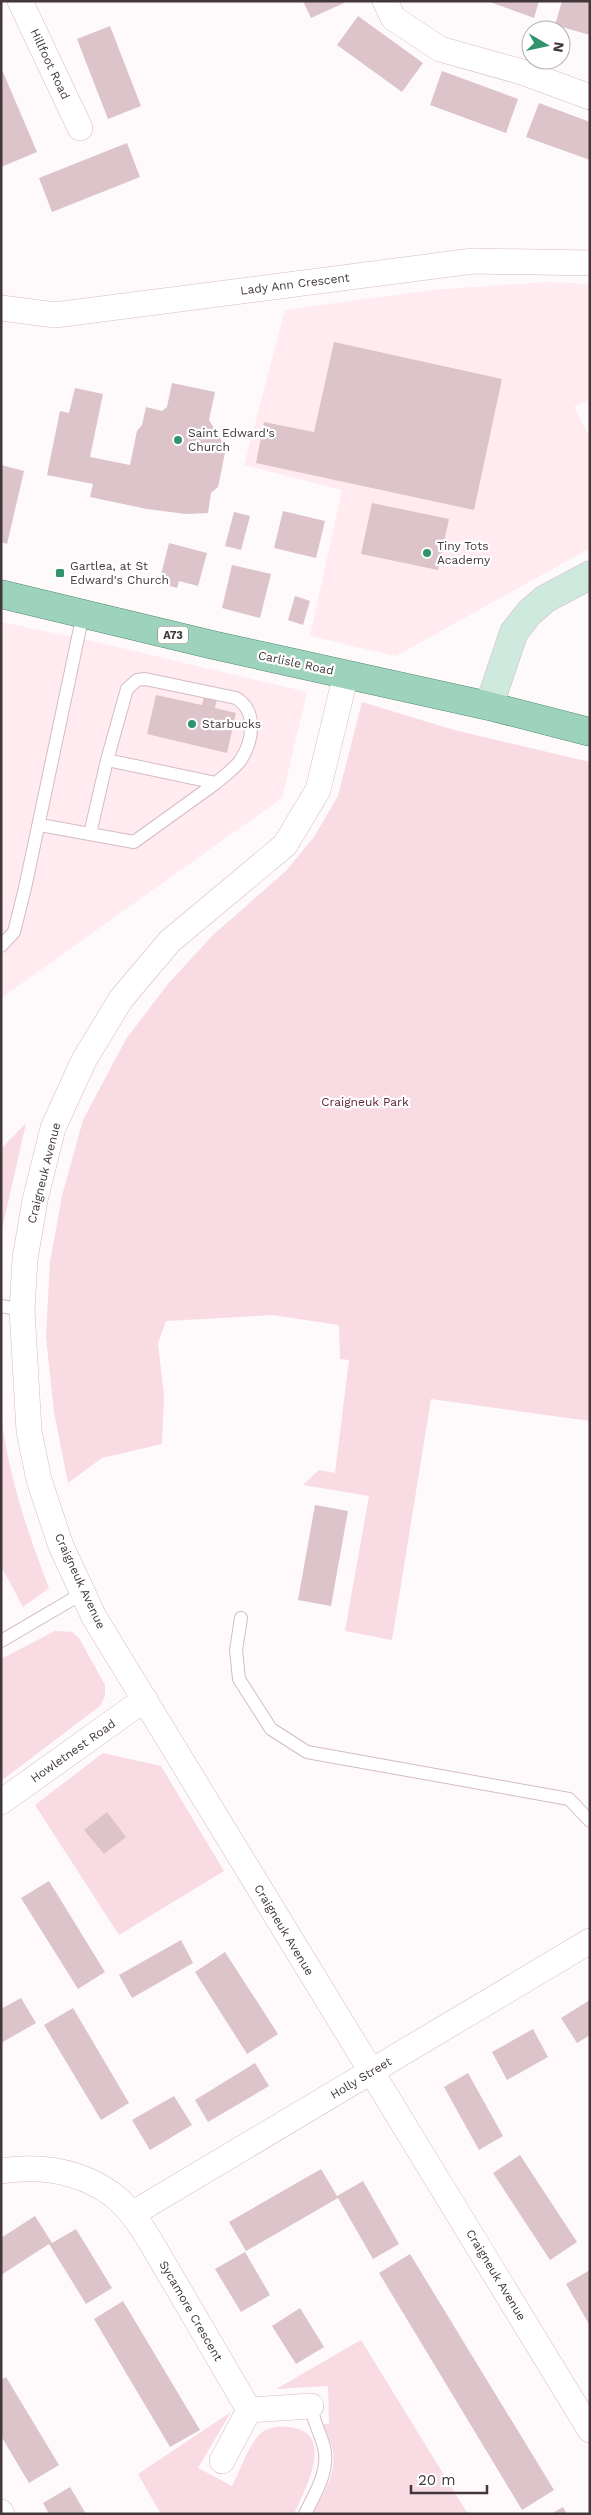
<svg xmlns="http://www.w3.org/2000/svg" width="591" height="2515" font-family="'Work Sans',sans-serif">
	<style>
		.built { fill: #ffebf0 }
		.green { fill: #f9dbe3 }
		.building { fill: #dcc4ca }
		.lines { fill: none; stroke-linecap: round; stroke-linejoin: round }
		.lane-casing { stroke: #d4bcc3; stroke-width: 14 }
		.street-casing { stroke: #d4bcc3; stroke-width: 26 }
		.secondary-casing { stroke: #d4bcc3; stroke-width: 29 }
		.primary-casing { stroke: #538a72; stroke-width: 29 }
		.lane { stroke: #fff; stroke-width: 12 }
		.street { stroke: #fff; stroke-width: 25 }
		.secondary { stroke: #cee9de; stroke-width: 28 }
		.primary { stroke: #9dd3bc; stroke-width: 28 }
		.poi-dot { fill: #31936d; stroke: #fff; stroke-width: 2 }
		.labels { text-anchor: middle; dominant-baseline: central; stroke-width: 4.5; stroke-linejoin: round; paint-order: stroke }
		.shield { fill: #fff; stroke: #7b7476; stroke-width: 1 }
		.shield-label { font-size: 11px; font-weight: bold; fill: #42383b }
		.street-label { font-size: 12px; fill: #42383b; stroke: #fff }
		.poi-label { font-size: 12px; fill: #42383b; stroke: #fff; text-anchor: start }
		.park-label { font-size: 12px; fill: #61233a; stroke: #fff }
	</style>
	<rect width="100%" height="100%" fill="#fef9fa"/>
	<path class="built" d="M546 282 590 284V399L574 407 590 438V548L396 656 310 636 342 490 244 465 285 310 432 290Z
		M1 622 88 640 307 692 282 798 1 998Z"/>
	<path class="green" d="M362 702 454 730 590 762V1421L431 1399 392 1640 345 1631 369 1496 303 1485 319 1470 335 1473 349 1360 340 1359 339 1325 272 1315 166 1321 158 1343 164 1396 162 1444 102 1458 68 1483 54 1412 46 1337 50 1262 62 1196 83 1120 126 1039 168 984 213 935 286 871 314 837 338 796Z
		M26 1123 1 1234V1149Z
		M1 1416C9 1476 27 1532 49 1588L23 1607 1 1566Z
		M55 1631 72 1632 79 1638 105 1685V1696L100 1706 1 1781V1659Z
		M103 1753 161 1766 224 1871 119 1935 35 1805Z
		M361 2340 468 2514H312C323 2494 337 2474 333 2451 331 2442 326 2433 323 2424H329L328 2386 276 2389Z
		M231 2412 198 2468 232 2486C241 2470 247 2448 259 2435 267 2427 276 2426 287 2427 338 2430 305 2489 294 2514H161L138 2474Z"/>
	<path class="building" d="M303 1H344V3L311 18Z
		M487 1H539L534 18Z
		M562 1H590V35L555 25Z
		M358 16 423 63 402 92 337 45Z
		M110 26 141 106 108 119 77 39Z
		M442 71 518 99 506 133 430 105Z
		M3 72 37 152 1 167V73Z
		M539 103 590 122V160L526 137Z
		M127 143 140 177 52 212 39 178Z
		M334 342 502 379 474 510 256 463 264 422 314 432Z
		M172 383 215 392 209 420 226 448 218 487 211 493 208 513 186 514 147 509 90 497 93 484 47 475 60 411 69 413 75 388 103 394 90 457 130 465 137 431 142 425 146 407 162 411 167 407Z
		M1 465 24 471 7 544 1 542Z
		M372 503 449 519 438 570 361 554Z
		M283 511 325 521 316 558 274 548Z
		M234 512 250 516 241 550 225 546Z
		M169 543 207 553 198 586 179 581 177 588 159 583Z
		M232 565 271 574 260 618 222 608Z
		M295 596 310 601 303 625 288 620Z
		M156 695 202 705 204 696 217 699 215 708 236 713 227 753 147 734Z
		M315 1505 348 1511 331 1606 298 1600Z
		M107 1812 126 1837 104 1854 84 1830Z
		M49 1881 105 1972 78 1989 21 1898Z
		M181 1940 193 1963 132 1998 119 1975Z
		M225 1952 278 2034 247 2054 195 1972Z
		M21 1998 36 2023 1 2043V2009Z
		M590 2000V2035L577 2043 561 2018Z
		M73 2008 129 2103 101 2120 44 2025Z
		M533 2029 548 2057 507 2080 492 2052Z
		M255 2063 269 2086 208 2122 195 2100Z
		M468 2073 503 2136 479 2150 444 2087Z
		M174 2096 192 2125 150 2150 132 2120Z
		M520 2155 577 2242 550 2260 493 2173Z
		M321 2169 337 2196 363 2181 399 2244 373 2259 338 2198 246 2251 229 2222Z
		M35 2216 52 2243 76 2229 112 2288 86 2304 49 2244 1 2275V2238Z
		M245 2252 270 2295 241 2312 215 2269Z
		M410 2254 554 2490 522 2510 379 2273Z
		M590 2270V2326L566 2284Z
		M123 2301 200 2430 170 2447 94 2319Z
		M300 2308 324 2347 296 2364 272 2326Z
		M6 2377 59 2465 29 2483 1 2436V2380Z
		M70 2487 86 2514H49L43 2503Z
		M563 2507 567 2514H551Z"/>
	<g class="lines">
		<defs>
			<path id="lane" d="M107 760 127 689 137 680 145 679 236 698C258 711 253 742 240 761 234 769 224 776 216 783
				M40 825 134 842 216 783 107 760 90 834
				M1 946 14 932 25 888 83 614
				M1 1306 22 1310
				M241 1618 236 1650 239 1679 271 1729 307 1752 569 1799 590 1821
				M1 1641 83 1593
				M305 2514C315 2493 330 2471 324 2447 320 2432 313 2421 311 2406"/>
			<path id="street" d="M20 1 80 128
				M385 1 393 18 440 49 522 72 590 97
				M1 308 55 315 473 261 590 263
				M346 674 318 790 285 845 170 941 121 999 84 1060 53 1128 35 1200 25 1259 22 1310 29 1431 39 1480 61 1546 94 1617 590 2430
				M1 1802 145 1699
				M1 2171C41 2165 80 2171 113 2195 139 2215 155 2251 172 2278 198 2322 223 2366 249 2410L311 2406
				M132 2214 590 1941
				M222 2461 249 2410
				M1 2512 2 2514"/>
			<path id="secondary" d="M489 706 514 632 529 613 545 599 590 575"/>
			<path id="primary" d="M1 594 213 645 489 706 590 732"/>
		</defs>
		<use href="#lane" class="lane-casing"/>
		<use href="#street" class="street-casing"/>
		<use href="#secondary" class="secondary-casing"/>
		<use href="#primary" class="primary-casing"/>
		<use href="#lane" class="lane"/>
		<use href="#street" class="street"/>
		<use href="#secondary" class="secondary"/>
		<use href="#primary" class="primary"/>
	</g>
	<g class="poi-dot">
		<circle cx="178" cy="440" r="5"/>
		<circle cx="427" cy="553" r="5"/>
		<rect x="55" y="568" width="10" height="10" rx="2.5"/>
		<circle cx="192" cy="724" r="5"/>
	</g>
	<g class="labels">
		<rect class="shield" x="158" y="626.5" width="30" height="17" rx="4"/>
		<g class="shield-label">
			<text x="173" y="635">A73</text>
		</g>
		<g class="street-label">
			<text transform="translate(50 64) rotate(65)">Hillfoot Road</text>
			<text transform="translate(295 284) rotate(-7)">Lady Ann Crescent</text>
			<text transform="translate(296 663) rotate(12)">Carlisle Road</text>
			<text transform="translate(44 1173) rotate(-76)">Craigneuk Avenue</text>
			<text transform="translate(80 1581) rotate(65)">Craigneuk Avenue</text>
			<text transform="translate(73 1751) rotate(-35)">Howletnest Road</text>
			<text transform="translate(284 1930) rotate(59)">Craigneuk Avenue</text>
			<text transform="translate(361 2078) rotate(-31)">Holly Street</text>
			<text transform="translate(496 2275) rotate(59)">Craigneuk Avenue</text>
			<text transform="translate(191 2311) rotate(60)">Sycamore Crescent</text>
		</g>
		<g class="poi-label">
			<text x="188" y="433">Saint Edward's<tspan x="188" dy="14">Church</tspan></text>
			<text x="437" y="546">Tiny Tots<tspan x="437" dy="14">Academy</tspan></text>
			<text x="70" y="566">Gartlea, at St<tspan x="70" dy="14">Edward's Church</tspan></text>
			<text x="202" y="724">Starbucks</text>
		</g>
		<g class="park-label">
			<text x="365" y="1102">Craigneuk Park</text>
		</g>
	</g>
	<rect width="591" height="2515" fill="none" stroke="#42383b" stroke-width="5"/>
	<g transform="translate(546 45) rotate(99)"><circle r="24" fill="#ffffff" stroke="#b3afb1"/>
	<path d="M0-4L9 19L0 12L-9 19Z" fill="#31936d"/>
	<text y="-8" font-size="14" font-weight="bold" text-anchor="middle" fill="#42383b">N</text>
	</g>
	<path d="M411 2485v8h76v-8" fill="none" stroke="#42383b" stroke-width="2.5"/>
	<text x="418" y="2485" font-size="15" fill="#42383b" stroke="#ffffff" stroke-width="4" paint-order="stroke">20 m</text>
</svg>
